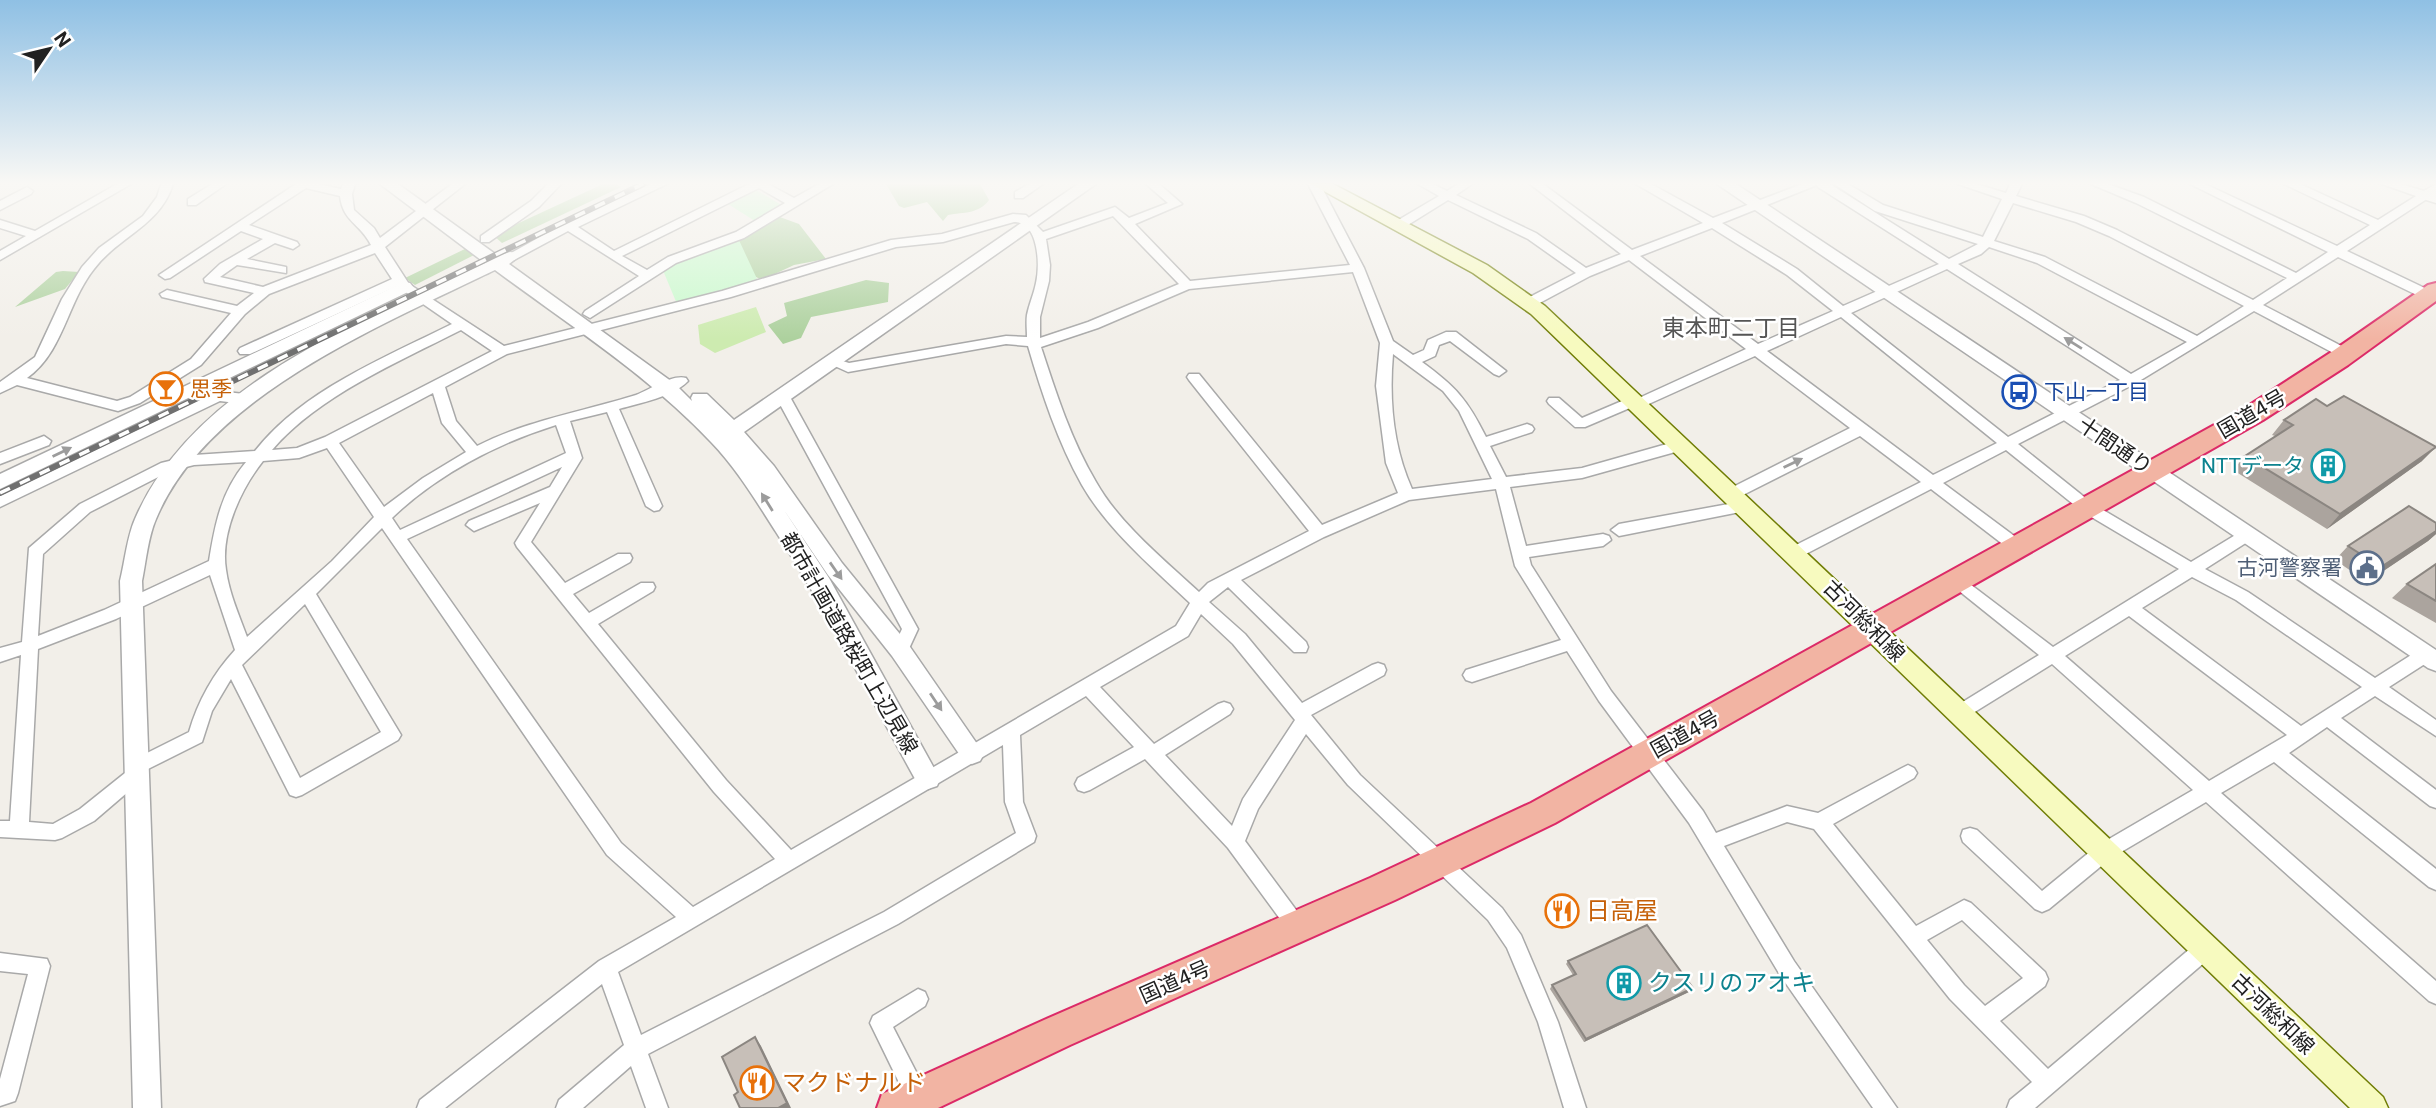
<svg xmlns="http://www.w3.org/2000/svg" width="2436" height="1108" font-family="Roboto,'Noto Sans JP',sans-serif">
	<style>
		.grass { fill: #cdebb0 }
		.forest { fill: #add19e }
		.park { fill: #c8facc }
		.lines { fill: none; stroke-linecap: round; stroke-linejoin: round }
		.minor-casing { stroke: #a9a9a9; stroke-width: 3 }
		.tertiary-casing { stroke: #a9a9a9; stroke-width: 3 }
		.secondary-casing { stroke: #707d05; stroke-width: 3 }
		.trunk-casing { stroke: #dc2a67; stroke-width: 4 }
		.minor { fill: #fff; fill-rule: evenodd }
		.tertiary { fill: #fff; fill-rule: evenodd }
		.secondary { fill: #f7fabf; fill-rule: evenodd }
		.trunk { fill: #f2b4a3; fill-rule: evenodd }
		.rail-casing { stroke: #707070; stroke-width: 6 }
		.rail { stroke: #fff; stroke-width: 3.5; stroke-dasharray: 11; stroke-linecap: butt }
		.wall { fill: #aba49e }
		.shaded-wall { fill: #8b8681 }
		.building { fill: #c7bfb8; stroke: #8b8681; stroke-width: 2 }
		.oneway { fill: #9c9c9c }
		.labels { text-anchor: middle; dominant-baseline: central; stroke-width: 5; stroke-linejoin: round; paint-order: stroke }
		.food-label { font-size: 21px; fill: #c56008; stroke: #fff; text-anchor: start }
		.transit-label { font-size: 21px; fill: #164399; stroke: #fff; text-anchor: start }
		.street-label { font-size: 21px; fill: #222; stroke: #fff }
		.culture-label { font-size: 21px; fill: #0d838f; stroke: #fff; text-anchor: end }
		.service-label { font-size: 21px; fill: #4e5e75; stroke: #fff; text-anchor: end }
		.neighbourhood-label { font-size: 23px; fill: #555; stroke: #fff }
		.near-food-label { font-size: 24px; fill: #c56008; stroke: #fff; text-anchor: start }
		.near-culture-label { font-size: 24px; fill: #0d838f; stroke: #fff; text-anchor: start }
	</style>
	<rect width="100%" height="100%" fill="#f2efe9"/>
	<path class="grass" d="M756 307 766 332 715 353 700 344 698 325Z"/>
	<path class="forest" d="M603 184H616L621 187 502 243 493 235Z
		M886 184H980L989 200C979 214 964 212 948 215L943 221 927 202 904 208 899 206Z
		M777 216 799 224 826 259 794 265 762 280 746 272 731 242Z
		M469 247 478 253 415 285 405 278Z
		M63 271 79 272 65 289 15 307 56 272Z
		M866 280 889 283 888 302 811 317 801 338 783 344 768 325 787 316 784 303Z"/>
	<path class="park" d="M756 190 783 206 755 221 728 204Z
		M738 238 758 281 677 304 662 268Z"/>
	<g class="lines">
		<defs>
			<path id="minor" d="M117 184H131L0 260V251L26 236 0 228V220L35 231Z
				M161 184H173C160 226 119 236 94 269 67 303 63 353 27 378L117 401 130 397 191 359 231 313 162 297 160 294 167 290 237 306 254 293 205 282 204 279 220 264 263 239 241 231 170 278 165 279 159 275 296 184H319L341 189 343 184H355L352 194 354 210 374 228 380 238 452 184H465L385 247 409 284 504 346 722 291 891 240 942 234 1013 214 1026 215 1043 232 1115 207 1129 218 1168 203 1146 184H1159L1182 204 1135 224 1190 281 1350 265 1308 184H1320L1364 268 1393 341 1413 355 1424 350 1428 340 1446 332H1456L1506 371 1499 376 1494 374 1450 341 1439 345 1435 356 1422 362C1456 387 1467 399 1486 437L1527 424 1532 426 1534 429 1532 432 1490 446 1506 477 1582 468 1681 440 1686 441 1688 445 1686 449 1582 478 1510 487 1526 546 1603 534 1609 536 1611 540 1603 546 1529 557 1531 565 1611 691 1703 811 1716 833 1787 806 1818 813 1902 768 1908 765 1914 768 1917 773 1914 778 1833 824 1916 926 1964 900 1971 903 2045 972 2048 979 2045 986 2000 1021 2048 1069 2198 942 2205 940 2212 942 2215 949 2212 956 2035 1108H2007L2010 1100 2032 1082 1950 999 1814 829 1787 822 1724 846 1794 961 1897 1108H1873L1780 975 1689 823 1599 701 1567 651 1472 682 1466 680 1463 675 1466 670 1561 640 1515 566 1496 489 1409 500 1324 537 1241 580 1306 642 1308 647 1306 652H1294L1228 587 1209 602 1245 634 1302 703 1372 665 1378 663 1384 665 1386 670 1384 675 1311 715 1360 775 1502 908 1521 935 1558 1022 1586 1108H1564L1538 1022 1507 948 1488 920 1348 785 1306 734 1258 809 1245 841 1305 922 1308 928 1305 934 1298 937 1291 934 1228 848 1145 759 1090 790 1084 792 1078 790 1075 784 1078 778 1134 747 1086 696 1020 735 1023 802 1036 836 1034 842 898 924 648 1054 668 1108H646L631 1066 583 1108H556L559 1100 624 1045 602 984 445 1108H417L420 1100 599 961 676 917 607 855 382 528 316 594 398 730 401 735 398 740 302 795 296 797 290 795 231 679 212 711 202 742 144 771 143 779 94 821 62 838 55 840 0 837V821H10L21 655 0 662V648L22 642 29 548 80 504 161 463 194 455 255 451C303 390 384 358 452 324L397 286 250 354H240L238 351 240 348 392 279 375 253 269 294 245 314 201 365 140 403 118 411 17 385 0 393V382L35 357 62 299 82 267 99 248 143 216 157 197ZM306 188 340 196C343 222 360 223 371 245L263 287 220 277 237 265 286 273V267L247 259 275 243 293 249 299 245 297 242 249 225ZM1113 216 1179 284 1088 322 1040 338V317L1049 281 1050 265 1046 239ZM1014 222C1039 222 1040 265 1036 283 1034 294 1029 304 1027 315 1026 322 1027 330 1027 337L1006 336 849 363 833 358 826 362 848 372 1006 344 1028 346C1042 394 1058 442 1082 485 1107 529 1154 569 1190 603L1176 626 791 850 726 780 598 624 653 591 655 587 653 583H641L589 613 573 594 630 562 632 558 630 554H618L565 583 531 542 582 458 570 421 607 412 646 506 654 511 659 510 662 506 619 409C640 403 673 397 688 381L686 378C672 374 650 390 636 395 582 412 528 420 477 446L456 421 445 387 507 354 731 297 896 247 943 242ZM1353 272 1380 343 1376 386 1386 463 1398 493 1322 525 1199 374H1189L1187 377 1189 380 1309 531 1208 583 1199 592C1164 560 1119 523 1096 482 1071 440 1056 393 1041 347L1098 328 1189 289ZM461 330 492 351 325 437 297 448 272 450C318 396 398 362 461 330ZM1393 354 1443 391 1459 411 1492 479 1412 489C1393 447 1389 399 1393 354ZM433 393 442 423 466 452 423 478 384 507 339 443ZM556 425 566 453 400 530 392 518C436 475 498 443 556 425ZM327 448 374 517 332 561 247 637C239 615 229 593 226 570 220 533 241 489 263 461L299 458ZM246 462C221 492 215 524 209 561L104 610 38 636 43 554 90 512 170 471 194 465ZM562 467 550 487 469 521 466 525 474 531 540 503 515 543 517 547 714 792 775 859 693 907 621 843 407 539ZM210 575 235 650C213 674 198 701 189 732L131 761 128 766 130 769 80 809 53 824 29 822 38 649 116 619ZM305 604 381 732 300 778 242 665ZM1201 614 1233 644 1295 720 1243 799 1232 826 1165 755 1230 714 1233 709 1230 704 1224 702 1218 704 1154 744 1100 687 1188 636ZM1003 745 1005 802 1016 833 884 912 641 1035 618 972ZM1962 920 2023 978 1985 1006 1964 985 1927 940Z
				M212 184H226L196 205H188V199Z
				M548 184H561L539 207 489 242H481V236L531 201Z
				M651 184H667L578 227 614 251 749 184H768L794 198 819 184H833L744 238 676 263 590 318 583 314 585 311 639 276 568 231 514 260H506L504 257 565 223ZM759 188 785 203 736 232 668 257 647 270 622 256Z
				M1029 184H1043L1023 198H1015V192Z
				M1418 184H1433L1447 191 1458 184H1472L1456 195 1536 233 1586 268 1621 254 1530 184H1543L1632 250 1703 223 1636 184H1651L1713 218 1802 184H1830L1949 259 1978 244 1875 211 1834 184H1848L1883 205 1983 237 2002 199 1958 184H1976L2006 193 2010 184H2022L2016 196 2084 216 2117 230 2253 300 2287 278 2136 203 2091 184H2108L2144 197 2296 273 2328 252 2190 184H2205L2337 246 2370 225 2284 184H2300L2378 220 2416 196 2382 184H2401L2424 191 2436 184V193L2347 251 2433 292V298H2423L2338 257 2263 305 2351 351 2353 354 2351 357H2341L2254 311 2136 383 2018 444 2093 504 2191 562 2242 531H2252L2255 535 2252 539 2205 569 2248 592 2375 678 2419 650H2431L2433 655 2431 660 2389 687 2436 720V736L2375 696 2341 718 2436 790V808L2430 806 2327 727 2289 753 2436 869V890L2429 887 2274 762 2221 793 2436 981V1004L2429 1001 2206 802 2111 858 2049 909 2042 912 2035 909 1963 842 1961 836 1963 830 1970 828 1977 830 2042 891 2097 846 2193 790 2052 664 1965 718 1959 720 1953 718 1950 713 1953 708 2039 655 1948 582 1950 578H1962L2053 647 2179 569 2083 512 2006 450 1943 483 2025 544 2027 548 2025 552H2013L1931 489 1800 557H1788L1786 553 1788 549 1921 482 1860 436 1737 498H1727L1724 494 1727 490 1850 428 1755 356 1642 407H1632L1585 427H1575L1549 404 1547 401 1549 398H1559L1582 418 1629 398H1639L1746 349 1629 260 1590 276 1534 306H1524V300L1576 273 1528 239 1448 200 1403 228H1395V222L1439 196ZM1817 185 1818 187 1939 264 1843 306 1797 269 1722 223ZM2013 203 2076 222 2109 236 2244 306 2197 336 2045 257 1994 241ZM1712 228 1787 275 1833 311 1758 344 1640 256ZM1989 247 2037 263 2187 342 2131 374 1958 264 1981 254ZM1947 269 2120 380 2008 437 1851 313ZM1841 317 1997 443 1933 475 1767 351ZM2192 577 2236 600 2362 687 2301 726 2142 608ZM2129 616 2287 735 2209 781 2065 656Z
				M27 187 33 191 31 194 0 210V201Z
				M218 391 244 394 251 399 244 404 220 401 0 507V496Z
				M783 392 790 397 918 629 906 655H894L892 650 902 629 776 397Z
				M44 436 51 441 49 445 0 464V453Z
				M1745 501 1753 506 1750 510 1619 536 1611 530 1619 524Z
				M0 953 47 959 50 966 18 1093 15 1101 0 1106V1079L28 974 0 971Z
				M918 989 925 992 928 999 925 1006 893 1027 929 1097 926 1105 918 1108 910 1105 870 1023 873 1016Z"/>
			<path id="tertiary" d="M380 184H398L498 256 510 252 516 253 518 257 509 264 675 384 692 401 691 398 693 394H707L734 420 1078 184H1096L744 432 774 466 842 563 908 644 984 754 980 761 972 764 964 761 892 656 828 575 784 510 829 578 940 779 937 786 928 789 919 786C872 702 829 614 776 532 756 501 737 469 711 442 648 375 569 325 495 270 382 325 207 396 156 519 148 537 146 561 142 581L161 1108H133L120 581C125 561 127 537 135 519 193 385 362 320 485 263Z
				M1717 184H1736L2436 650V671L2428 668Z
				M2426 190 2436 193V203L2420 198 2418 195 2420 192Z
				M404 282 410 283 413 287 410 291 0 489V474Z"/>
			<path id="secondary" d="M1311 184H1333L1487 265 1545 306 2383 1097 2388 1108H2350L1531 314 1473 273Z"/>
			<path id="trunk" d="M2436 283V301L2348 365 2263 420 1555 823 1395 900 1070 1045 938 1108H877L882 1094 1044 1020 1370 878 1531 803 2245 408 2330 353 2428 285Z"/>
		</defs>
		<use href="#minor" class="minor-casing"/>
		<use href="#tertiary" class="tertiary-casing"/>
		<use href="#secondary" class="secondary-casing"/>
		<use href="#trunk" class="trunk-casing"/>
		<use href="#minor" class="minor"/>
		<use href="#tertiary" class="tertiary"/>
		<use href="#secondary" class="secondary"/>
		<use href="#trunk" class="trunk"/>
		<defs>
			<path id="rail" d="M0 493 643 184"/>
		</defs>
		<use href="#rail" class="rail-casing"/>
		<use href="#rail" class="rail"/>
	</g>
	<path class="wall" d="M2284 420 2422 461 2327 529 2233 470 2245 456 2275 436 2272 435Z
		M2436 523V534L2428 541 2367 582 2335 560 2348 546Z
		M2436 564V623L2392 598 2407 584Z
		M1568 961 1693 988 1691 991 1584 1042 1550 989 1552 985 1573 975 1566 964Z"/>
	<path class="shaded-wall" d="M2436 447 2422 461 2327 529 2340 514Z
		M2436 531V534L2428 541 2367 582 2381 567Z
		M1693 988 1691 991 1584 1042 1586 1039Z
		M755 1037 761 1046 791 1108H778Z"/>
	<path class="building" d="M2344 396 2436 447 2340 514 2245 456 2293 425 2284 420 2316 399 2327 406Z
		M2409 506 2436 523V531L2381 567 2348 546Z
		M2436 564V601L2407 584Z
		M1647 925 1693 988 1586 1039 1552 985 1576 974 1568 961Z
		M755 1037 787 1103 778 1108H740L734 1095 738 1092 722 1057Z"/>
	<defs><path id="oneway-solid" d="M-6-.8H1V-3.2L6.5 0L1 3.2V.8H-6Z" transform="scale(1.75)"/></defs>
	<g class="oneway">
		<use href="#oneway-solid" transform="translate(2073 343) rotate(-148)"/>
		<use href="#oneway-solid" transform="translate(62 452) rotate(-26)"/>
		<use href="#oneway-solid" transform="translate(1793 463) rotate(-26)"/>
		<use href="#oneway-solid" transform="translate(767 502) rotate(-122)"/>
		<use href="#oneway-solid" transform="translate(836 571) rotate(55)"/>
		<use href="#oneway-solid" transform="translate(936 702) rotate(56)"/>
	</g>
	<linearGradient id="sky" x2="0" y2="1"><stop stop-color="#8fc0e4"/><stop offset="0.54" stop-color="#f9f8f5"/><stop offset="1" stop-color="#f9f8f5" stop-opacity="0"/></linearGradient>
	<rect width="2436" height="339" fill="url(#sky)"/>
	<defs>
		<symbol id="bar-ring" viewBox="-11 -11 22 22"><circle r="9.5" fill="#fff" stroke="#e8710a" stroke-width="1.5"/><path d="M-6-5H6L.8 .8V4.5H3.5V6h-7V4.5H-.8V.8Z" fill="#e8710a"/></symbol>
		<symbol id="bus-ring" viewBox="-11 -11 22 22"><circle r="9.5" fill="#fff" stroke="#1a4fb4" stroke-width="1.5"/><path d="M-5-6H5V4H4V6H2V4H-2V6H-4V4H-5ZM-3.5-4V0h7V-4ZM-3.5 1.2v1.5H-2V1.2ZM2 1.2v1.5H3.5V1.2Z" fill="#1a4fb4"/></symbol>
		<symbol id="building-ring" viewBox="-11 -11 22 22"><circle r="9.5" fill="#fff" stroke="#0f9aa8" stroke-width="1.5"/><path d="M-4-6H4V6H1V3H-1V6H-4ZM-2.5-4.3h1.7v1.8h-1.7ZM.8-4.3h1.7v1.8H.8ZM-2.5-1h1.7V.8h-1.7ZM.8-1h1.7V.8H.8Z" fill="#0f9aa8"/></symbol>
		<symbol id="civic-ring" viewBox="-11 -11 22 22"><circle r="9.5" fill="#fff" stroke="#5c6f8a" stroke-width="1.5"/><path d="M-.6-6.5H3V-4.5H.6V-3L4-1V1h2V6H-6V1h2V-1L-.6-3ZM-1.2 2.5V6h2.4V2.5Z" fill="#5c6f8a"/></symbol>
		<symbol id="restaurant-ring" viewBox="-11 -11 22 22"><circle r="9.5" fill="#fff" stroke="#e8710a" stroke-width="1.5"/><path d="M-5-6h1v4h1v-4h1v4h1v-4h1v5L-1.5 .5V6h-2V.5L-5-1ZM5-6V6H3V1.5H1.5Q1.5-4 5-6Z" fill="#e8710a"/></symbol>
	</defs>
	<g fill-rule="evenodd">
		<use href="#bar-ring" x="147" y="370" width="38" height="38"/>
		<use href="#bus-ring" x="2000" y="373" width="38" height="38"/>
		<use href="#building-ring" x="2309" y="447" width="38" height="38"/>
		<use href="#civic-ring" x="2348" y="549" width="38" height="38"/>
		<use href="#restaurant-ring" x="1543" y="892" width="38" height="38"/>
		<use href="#building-ring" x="1605" y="964" width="38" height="38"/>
		<use href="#restaurant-ring" x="738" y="1064" width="38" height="38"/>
	</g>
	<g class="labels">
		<g class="food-label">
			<text x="190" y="389">思季</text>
		</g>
		<g class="transit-label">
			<text x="2044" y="392">下山一丁目</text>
		</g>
		<g class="street-label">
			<text transform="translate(2252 414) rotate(-30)">国道4号</text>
			<text transform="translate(2115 446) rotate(34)">十間通り</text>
			<text transform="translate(1864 621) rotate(45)">古河総和線</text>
			<text transform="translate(849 643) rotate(60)">都市計画道路桜町上辺見線</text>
			<text transform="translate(1685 734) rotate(-29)">国道4号</text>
			<text transform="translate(1175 982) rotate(-24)">国道4号</text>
			<text transform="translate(2273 1014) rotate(44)">古河総和線</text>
		</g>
		<g class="culture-label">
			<text x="2304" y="466">NTTデータ</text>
		</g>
		<g class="service-label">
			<text x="2342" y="568">古河警察署</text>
		</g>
		<g class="neighbourhood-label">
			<text x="1731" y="328">東本町二丁目</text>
		</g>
		<g class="near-food-label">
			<text x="1586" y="911">日高屋</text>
			<text x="782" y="1083">マクドナルド</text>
		</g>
		<g class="near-culture-label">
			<text x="1648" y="983">クスリのアオキ</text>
		</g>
	</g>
	<g transform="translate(49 49) rotate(55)" stroke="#ffffff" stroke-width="5" paint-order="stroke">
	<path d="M0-5L12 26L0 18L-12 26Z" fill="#222222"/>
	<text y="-10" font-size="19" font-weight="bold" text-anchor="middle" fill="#222222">N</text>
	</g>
</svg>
